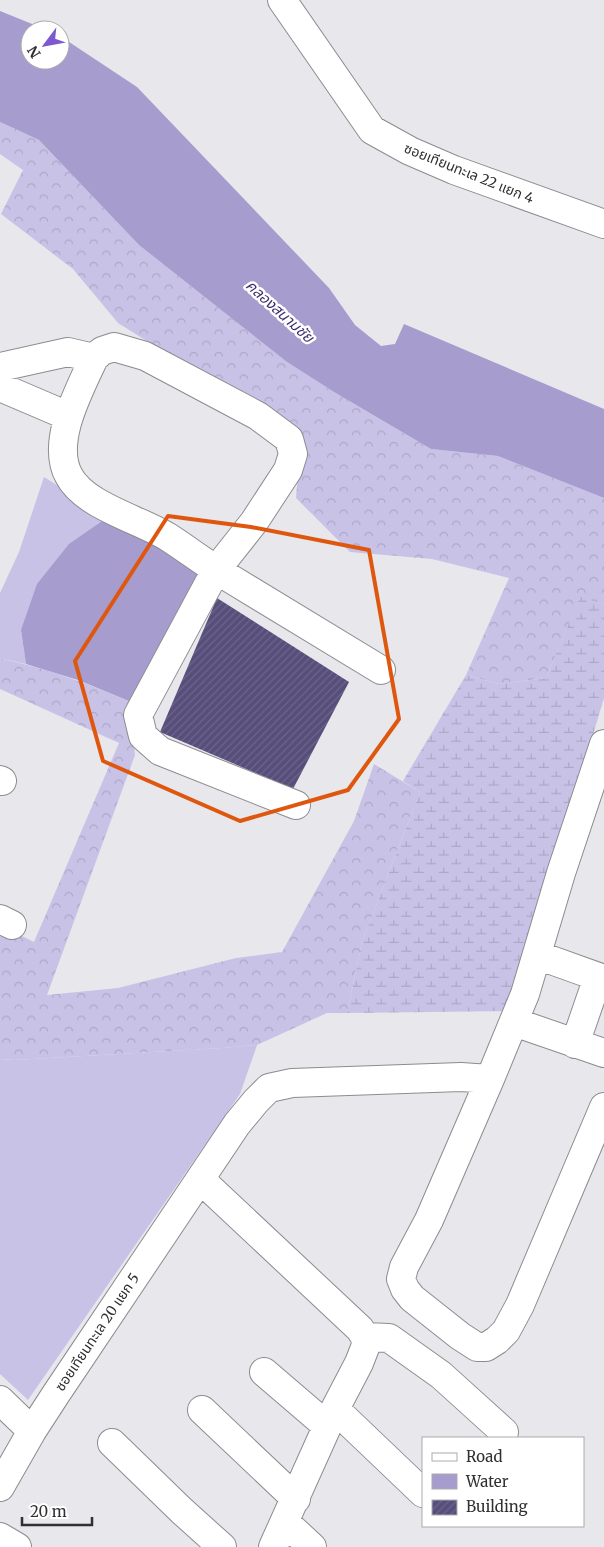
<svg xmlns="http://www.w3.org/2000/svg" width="604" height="1547" font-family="Merriweather,'Noto Sans Thai',serif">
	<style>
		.grass { fill: #c9c2e7 }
		.forest { fill: url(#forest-crowns) }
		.wetland { fill: url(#wetland-marsh) }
		.water { fill: #a69cce }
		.building { fill: url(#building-hatch) }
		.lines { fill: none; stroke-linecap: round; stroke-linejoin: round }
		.minor-casing { stroke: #8c8b90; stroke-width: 30 }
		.minor { stroke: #fff; stroke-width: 28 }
		.marked { fill: none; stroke: #df570e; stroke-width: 4; stroke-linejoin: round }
		.labels { text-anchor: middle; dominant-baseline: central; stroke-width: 5; stroke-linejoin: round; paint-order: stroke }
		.street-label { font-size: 14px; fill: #303032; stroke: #fff }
		.water-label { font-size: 15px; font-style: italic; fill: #412f6d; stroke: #fff }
	</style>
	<defs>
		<pattern id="forest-crowns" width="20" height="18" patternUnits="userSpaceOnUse" patternTransform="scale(1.25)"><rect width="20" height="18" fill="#c9c2e7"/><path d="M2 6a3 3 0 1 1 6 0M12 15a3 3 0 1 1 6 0" fill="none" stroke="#ada7c7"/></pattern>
		<pattern id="wetland-marsh" width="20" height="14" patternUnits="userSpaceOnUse" patternTransform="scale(1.25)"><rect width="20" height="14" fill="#c9c2e7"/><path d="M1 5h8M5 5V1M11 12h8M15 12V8" fill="none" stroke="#ada7c7"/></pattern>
		<pattern id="building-hatch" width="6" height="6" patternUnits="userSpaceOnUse" patternTransform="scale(1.25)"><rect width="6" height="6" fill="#584e7b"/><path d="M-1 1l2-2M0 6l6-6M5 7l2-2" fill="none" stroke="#6d6589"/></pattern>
	</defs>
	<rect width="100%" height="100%" fill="#e7e7ec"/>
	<path class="grass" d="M44 477 108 517 21 630 26 664 3 659 0 661V593L19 552Z
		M257 1045 240 1094 28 1400 0 1374V1059L15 1060 222 1048Z"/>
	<path class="forest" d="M0 122 39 140 139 245 287 362 334 392 431 449 498 456 604 498V604L580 598 546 678 499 684 466 675 509 578 432 559 350 552 296 498 301 438 118 323 73 269 1 214 23 170 0 154Z
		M2 659C47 668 88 684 129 701L135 755 47 995 118 988 236 958 282 952 354 821 374 764 420 792 362 942 347 1013H327L257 1045 222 1048 15 1060 0 1059V925L34 942 119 743 0 689V661Z"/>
	<path class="wetland" d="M580 597 604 604V698L510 1011 347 1013 362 942 420 792 403 781 466 675 499 684 546 678Z"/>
	<path class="water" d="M0 11 47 30H30V60H60V36L137 87 329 288 355 325 381 346 395 344 404 324 604 409V498L498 456 431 449 334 392 287 362 139 245 39 140 0 122Z
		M108 517 199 573 157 654 129 701 78 680 26 664 21 630 37 584 69 544Z"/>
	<path class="building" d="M217 598 349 682 293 789 160 732Z"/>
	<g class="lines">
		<defs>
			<path id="minor" d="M282 0 372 130 410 151 454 170 604 224
				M0 367 68 352 94 358
				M0 387 68 416
				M0 780 2 781
				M296 805 160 751 143 736 138 715 216 570 254 522 288 470 293 454 289 439 258 416 145 356 114 347 102 351 94 358C80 389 50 442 69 476 85 506 139 519 168 537 185 548 201 560 218 571 272 604 326 637 381 670
				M0 919 12 925
				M537 955 604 979
				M514 1022 604 1053
				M575 1044 598 977
				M490 1079 429 1220 404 1267 401 1279 405 1289 412 1298 460 1336 477 1347H486L497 1340 506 1331 520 1305 604 1107
				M200 1179 360 1329 365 1337 366 1345 359 1363 335 1409 273 1547
				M365 1337 389 1338 441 1375 504 1432
				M264 1372 327 1426
				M0 1400 32 1431
				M335 1409 423 1493
				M202 1410 296 1499
				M112 1443 182 1511 222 1547
				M0 1487 32 1431 56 1394 237 1124 256 1101 269 1088 292 1083 461 1077 490 1079 525 994 561 873 604 744
				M285 1522 312 1547
				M0 1537 17 1547"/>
		</defs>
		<use href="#minor" class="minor-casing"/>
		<use href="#minor" class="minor"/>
	</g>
	<path class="marked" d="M168 516 251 527 369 550 399 719 348 790 240 821 103 761 75 661Z"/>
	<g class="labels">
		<g class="street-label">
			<text transform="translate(469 173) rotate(22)">ซอยเทียนทะเล 22 แยก 4</text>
			<text transform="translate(97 1332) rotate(-56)">ซอยเทียนทะเล 20 แยก 5</text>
		</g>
		<g class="water-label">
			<text transform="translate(280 311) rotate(42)">คลองสนามชัย</text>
		</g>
	</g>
	<rect x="422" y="1437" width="162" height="90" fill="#ffffff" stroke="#acacad"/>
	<rect x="432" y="1453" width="25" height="8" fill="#ffffff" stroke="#acacad"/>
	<text x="466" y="1462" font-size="15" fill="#303032">Road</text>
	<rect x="432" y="1474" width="25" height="15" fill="#a69cce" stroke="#acacad"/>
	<text x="466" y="1487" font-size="15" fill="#303032">Water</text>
	<rect x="432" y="1500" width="25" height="15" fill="url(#building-hatch)" stroke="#acacad"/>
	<text x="466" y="1512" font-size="15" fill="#303032">Building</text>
	<g transform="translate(45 45) rotate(238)"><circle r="24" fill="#ffffff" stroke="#acacad"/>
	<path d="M0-4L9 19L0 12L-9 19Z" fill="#7d58d1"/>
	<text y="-8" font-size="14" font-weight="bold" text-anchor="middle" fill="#303032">N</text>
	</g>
	<path d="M22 1517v8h70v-8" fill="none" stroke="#303032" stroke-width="2.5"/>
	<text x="30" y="1517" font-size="15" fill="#303032" stroke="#ffffff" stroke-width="4" paint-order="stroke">20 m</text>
</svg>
